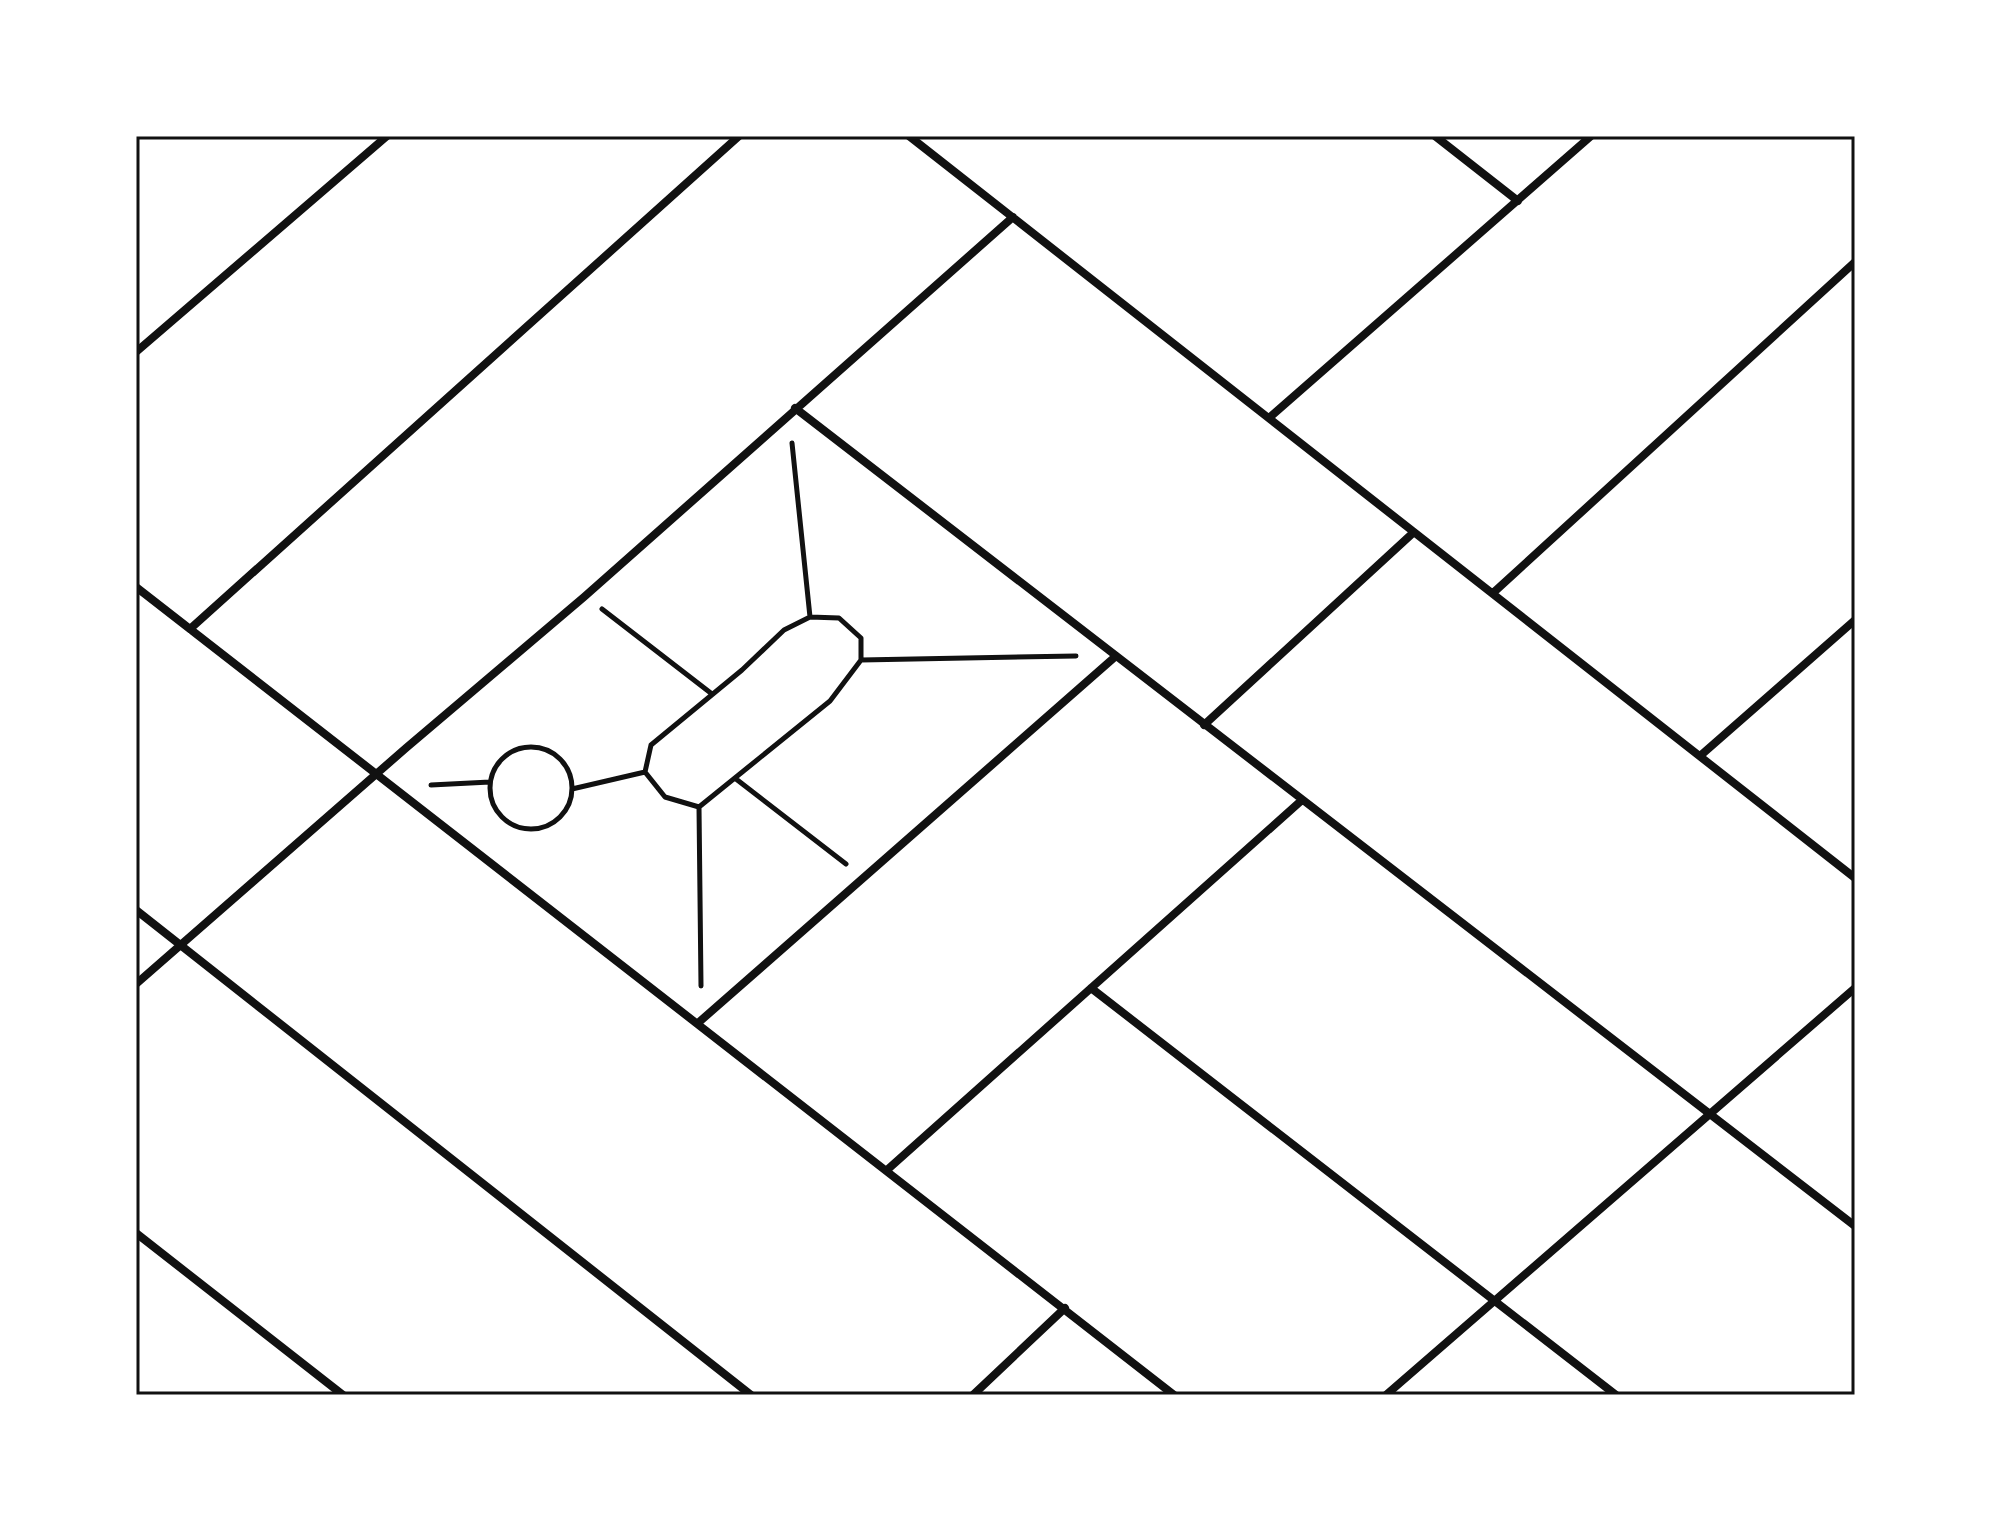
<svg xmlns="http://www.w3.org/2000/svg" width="1991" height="1531" font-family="Cabin,sans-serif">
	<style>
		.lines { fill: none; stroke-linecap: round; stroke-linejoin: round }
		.path { stroke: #111; stroke-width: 5 }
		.minor { stroke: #111; stroke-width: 8 }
		.neatline { fill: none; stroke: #111; stroke-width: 3 }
	</style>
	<rect width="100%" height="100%" fill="#fff"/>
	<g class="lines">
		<path class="path" d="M792 443 810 617
			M602 609 712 694
			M810 617 839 618 861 638V660L830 701 699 807 665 797 645 772 651 745 742 670 784 630Z
			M861 660 1076 656
			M490 788a41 41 0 1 1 82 0a41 41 0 1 1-82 0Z
			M736 779 846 864
			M431 785 490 782
			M572 789 645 772
			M699 807 701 986"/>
		<path class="minor" d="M909 136 1855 878
			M1435 136 1518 201
			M136 352 387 136
			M795 408 1855 1226
			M1269 418 1591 136
			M136 587 1174 1395
			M1493 593 1855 262
			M190 629 739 136
			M1204 725 1414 532
			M1700 756 1855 620
			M136 910 751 1395
			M136 984 406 748 584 597 1013 217
			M1091 988 1616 1395
			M698 1023 1116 656
			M887 1170 1302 800
			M136 1233 343 1395
			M973 1395 1065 1308
			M1386 1395 1855 988"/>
	</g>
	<rect width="1991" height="1531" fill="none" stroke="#ffffff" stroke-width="276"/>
	<rect x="138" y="138" width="1715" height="1255" class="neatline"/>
</svg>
